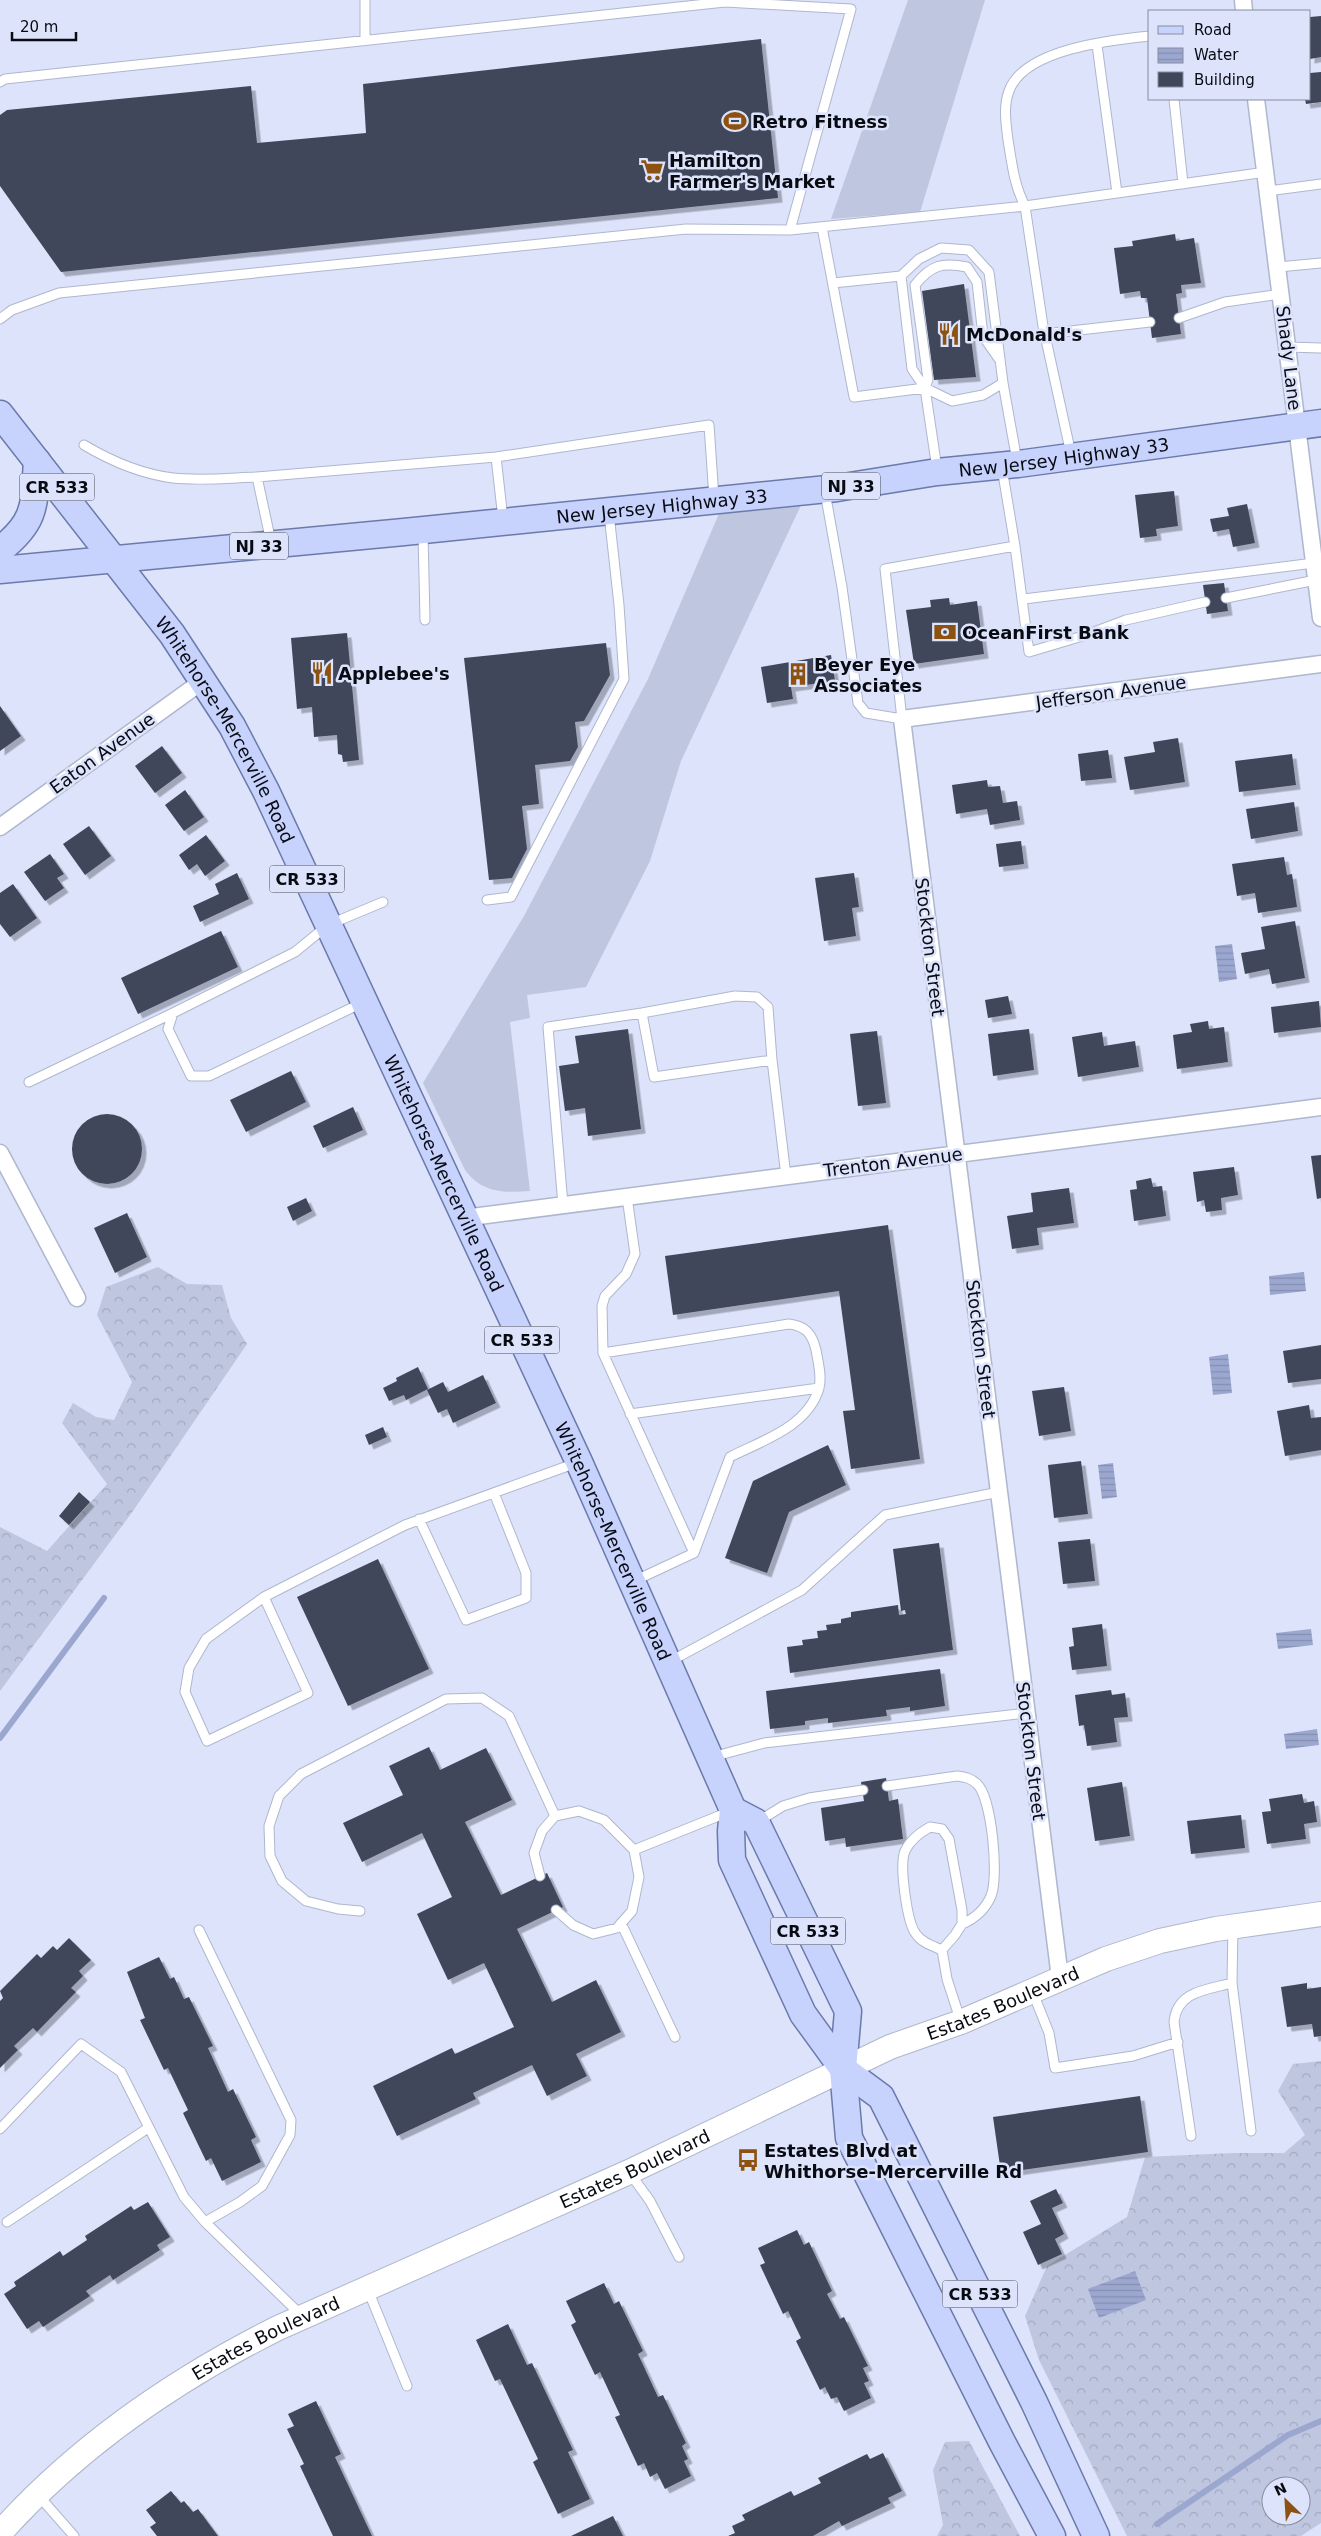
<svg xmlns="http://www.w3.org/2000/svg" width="1321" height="2536" font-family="'DejaVu Sans',sans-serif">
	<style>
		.grass { fill: #bfc6e0 }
		.forest { fill: url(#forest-crowns); fill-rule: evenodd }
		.water { fill: url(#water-rules) }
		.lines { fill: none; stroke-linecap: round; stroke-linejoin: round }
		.stream { stroke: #9ba7cf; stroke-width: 6 }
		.building { fill: #41475a; filter: url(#shadow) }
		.lane-casing { stroke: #afb7cd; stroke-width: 11 }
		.street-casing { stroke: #afb7cd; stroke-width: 19 }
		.secondary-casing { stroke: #afb7cd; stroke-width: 26 }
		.primary-casing { stroke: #6c7aaa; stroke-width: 29 }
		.lane { stroke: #fff; stroke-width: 9 }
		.street { stroke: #fff; stroke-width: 16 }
		.secondary { stroke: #fff; stroke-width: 24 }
		.primary { stroke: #c7d3fd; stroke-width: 26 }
		.labels { text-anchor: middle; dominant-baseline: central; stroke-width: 5; stroke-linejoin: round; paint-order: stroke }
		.shield { fill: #dce3fb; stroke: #484c59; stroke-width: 1 }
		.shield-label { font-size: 16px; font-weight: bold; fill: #090b13 }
		.poi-label { font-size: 18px; font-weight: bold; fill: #090b13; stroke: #dce3fb; text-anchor: start }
		.street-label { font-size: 18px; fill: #090b13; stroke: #dce3fb }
	</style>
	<defs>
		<pattern id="forest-crowns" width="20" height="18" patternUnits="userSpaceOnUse" patternTransform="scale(1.25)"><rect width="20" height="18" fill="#bfc6e0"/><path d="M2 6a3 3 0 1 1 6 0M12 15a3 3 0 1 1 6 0" fill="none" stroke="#a3a9bf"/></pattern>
		<pattern id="water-rules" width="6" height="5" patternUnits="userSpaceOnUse" patternTransform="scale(1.25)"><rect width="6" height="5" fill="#9ba7cf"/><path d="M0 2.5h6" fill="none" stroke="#848eb1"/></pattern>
		<filter id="shadow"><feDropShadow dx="4.5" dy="4.5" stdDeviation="0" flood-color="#0004"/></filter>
	</defs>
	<rect width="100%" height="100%" fill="#dce3fb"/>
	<path class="grass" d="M908 0H985L920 212 831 219Z
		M802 503 681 761 650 861 586 987 527 995 530 1018 510 1022 530 1191C504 1193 482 1193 465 1170L423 1083 524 916 648 679 721 509Z"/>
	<path class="forest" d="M158 1267 187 1284 222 1285 231 1318 247 1344 133 1511 0 1691V1527L47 1551 107 1484 62 1423 73 1403 96 1417 114 1420 132 1382 97 1315 106 1287Z
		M1321 2061V2523L1301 2536H1127L1039 2360 1025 2316 1047 2266 1127 2217 1145 2157 1233 2153H1284L1305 2135 1278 2091 1293 2064ZM1271 2486H1301V2516H1271Z
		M969 2441 1020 2536H937L943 2525 933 2470 945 2442Z"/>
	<path class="water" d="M1232 944 1237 979 1219 982 1215 946Z
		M1304 1272 1306 1291 1270 1295 1269 1276Z
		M1228 1354 1232 1393 1213 1395 1209 1357Z
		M1113 1463 1117 1497 1102 1499 1098 1465Z
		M1311 1629 1313 1645 1278 1649 1276 1633Z
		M1317 1729 1319 1745 1286 1749 1284 1734Z
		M1135 2271 1146 2300 1099 2318 1088 2289Z"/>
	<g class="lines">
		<path class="stream" d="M0 1738 104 1598
			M1157 2524 1288 2435 1321 2421"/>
	</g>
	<path class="building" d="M1321 16V57L1310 59V17Z
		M761 39 778 198 61 272 0 186V115L7 110 251 86 257 143 366 133 363 84Z
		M1321 72V102L1306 104 1305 99H1310V73Z
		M1175 234 1176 241 1194 238 1201 283 1181 285 1182 293 1176 294 1181 334 1152 338 1147 298H1141L1140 291 1120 294 1114 248 1133 246 1132 241Z
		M964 284 976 377 934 380 922 291Z
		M1174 491 1178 526 1156 529 1157 536 1140 538 1135 495Z
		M1247 504 1255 543 1233 547 1229 529 1213 532 1210 519 1229 516 1227 508Z
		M1224 583 1228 611 1207 614 1203 585Z
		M949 598 950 605 977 601 984 654 914 664 906 610 931 607 930 600Z
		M347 633 359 760 343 762 342 755 338 754 337 735 314 737 312 707 297 709 291 638Z
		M606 643 610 675 584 721 575 722 578 747 570 761 535 765 539 804 522 806 527 849 512 878 489 880 464 658Z
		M831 655 835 681 791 687 793 699 767 703 761 667Z
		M0 706 21 736 0 751Z
		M1178 738 1185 782 1130 790 1124 757 1155 752 1153 742Z
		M162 746 182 773 155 793 135 766Z
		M1108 750 1112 778 1081 781 1078 754Z
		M1292 754 1296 785 1239 792 1235 761Z
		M987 780 988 787 1000 786 1003 803 1017 801 1020 820 990 825 987 809 956 814 952 785Z
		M185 790 204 817 184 831 165 805Z
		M1294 802 1298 831 1251 839 1246 809Z
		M89 826 111 856 85 875 63 844Z
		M206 835 225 861 205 876 197 864 189 870 179 855Z
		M1021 841 1024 864 999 867 996 844Z
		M50 854 64 874 57 878 64 888 45 901 24 872Z
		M1284 857 1287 875 1292 874 1297 907 1258 913 1255 893 1237 896 1232 864Z
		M237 873 249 899 200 922 193 906 219 894 215 884Z
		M854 873 859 907 852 908 856 936 824 941 815 878Z
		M13 884 37 918 10 937 0 924V893Z
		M1295 921 1305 978 1272 984 1269 969 1245 974 1241 953 1265 949 1261 927Z
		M221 931 238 967 138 1014 121 978Z
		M1008 996 1012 1014 988 1018 985 1000Z
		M1319 1001 1321 1027 1274 1033 1271 1007Z
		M1208 1021 1209 1029 1224 1027 1228 1062 1177 1069 1173 1035 1192 1032 1190 1024Z
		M628 1029 641 1129 588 1136 585 1108 565 1111 559 1066 579 1063 575 1036Z
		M1029 1029 1034 1070 993 1076 988 1034Z
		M877 1031 886 1103 858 1106 850 1034Z
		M1102 1032 1104 1046 1135 1041 1139 1067 1078 1077 1072 1037Z
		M291 1071 306 1102 246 1132 230 1100Z
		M353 1107 363 1130 323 1148 313 1126Z
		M72 1149a35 35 0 1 1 70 0a35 35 0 1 1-70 0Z
		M1321 1155V1198L1317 1199 1311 1156Z
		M1234 1167 1238 1195 1221 1198 1222 1210 1206 1212 1204 1200 1197 1202 1193 1172Z
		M1151 1178 1153 1187 1162 1186 1166 1216 1134 1221 1130 1190 1137 1189 1136 1181Z
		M1069 1188 1074 1223 1037 1228 1039 1245 1012 1249 1007 1216 1033 1212 1031 1193Z
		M306 1198 312 1211 293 1221 287 1207Z
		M127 1213 147 1257 115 1273 94 1228Z
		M888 1225 920 1459 851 1469 843 1411 855 1410 839 1291 673 1315 665 1256Z
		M1321 1345V1379L1288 1383 1283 1351Z
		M418 1367 428 1389 406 1400 404 1395 389 1401 383 1388 397 1381 396 1378Z
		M483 1375 496 1403 453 1423 447 1409 438 1413 427 1390 443 1382 448 1392Z
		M1064 1387 1071 1431 1039 1436 1032 1391Z
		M1309 1405 1311 1418 1321 1417V1450L1285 1456 1277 1411Z
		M383 1427 387 1437 369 1445 365 1435Z
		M828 1445 846 1485 789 1512 767 1573 725 1558 753 1481Z
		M1081 1461 1088 1514 1054 1518 1048 1465Z
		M79 1492 90 1502 69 1525 59 1516Z
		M1090 1539 1095 1581 1063 1584 1058 1542Z
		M939 1543 953 1650 790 1673 787 1647 803 1645 802 1640 818 1638 817 1631 827 1630 826 1625 841 1623V1619L851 1617V1612L898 1605 899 1615 906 1614 905 1610 901 1611 893 1549Z
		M378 1559 429 1669 348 1706 297 1597Z
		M1102 1624 1107 1666 1072 1670 1069 1647 1074 1646 1072 1628Z
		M940 1669 945 1706 910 1711V1707L886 1710 887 1716 828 1723V1718L805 1721V1725L770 1729 766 1691Z
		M1111 1690 1112 1695 1125 1693 1128 1717 1114 1718 1117 1742 1087 1746 1084 1725 1079 1726 1075 1695Z
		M429 1747 440 1770 486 1748 512 1800 465 1822 501 1895 547 1873 563 1907 517 1929 552 2002 596 1980 621 2032 576 2054 587 2076 547 2096 532 2065 473 2093 476 2099 397 2136 373 2086 452 2048 455 2054 514 2027 484 1963 448 1980 417 1914 452 1897 422 1833 362 1862 343 1823 403 1795 389 1766Z
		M886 1778 889 1801 898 1799 903 1839 846 1847 845 1838 825 1841 821 1808 864 1801 861 1782Z
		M1122 1782 1130 1836 1095 1841 1087 1788Z
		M1302 1794 1304 1803 1314 1801 1317 1822 1304 1824 1306 1839 1267 1844 1262 1812 1271 1811 1269 1799Z
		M1241 1815 1245 1848 1191 1854 1187 1821Z
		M69 1938 91 1960 79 1971 83 1976 71 1988 76 1992 37 2032 33 2028 14 2046 18 2050 0 2068V2001L3 1998 0 1991 37 1954 41 1958 53 1946 57 1950Z
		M159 1957 170 1979 174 1977 184 1999 189 1997 213 2046 208 2048 228 2092 233 2089 256 2137 251 2140 261 2162 222 2181 211 2158 206 2161 183 2113 188 2110 168 2068 164 2070 140 2020 145 2018 127 1972Z
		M1307 1983V1989L1321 1987V2036L1314 2037 1312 2024 1287 2027 1281 1987Z
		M1140 2096 1148 2152 1001 2173 993 2117Z
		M1056 2189 1063 2203 1052 2208 1064 2234 1055 2239 1062 2254 1038 2265 1023 2232 1041 2224 1030 2201Z
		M148 2202 170 2237 157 2245 160 2250 113 2280 110 2275 86 2291 90 2296 43 2327 39 2321 27 2329 4 2294 16 2286 14 2282 60 2251 63 2256 87 2240 85 2236 131 2206 134 2210Z
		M797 2230 804 2245 809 2242 832 2291 827 2294 840 2319 844 2317 868 2366 863 2368 869 2381 864 2383 871 2398 844 2411 837 2397 831 2399 825 2387 820 2390 796 2341 801 2338 788 2311 783 2314 760 2265 765 2263 758 2248Z
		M604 2283 614 2304 619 2301 643 2351 638 2354 658 2397 663 2395 686 2443 682 2446 688 2459 684 2461 691 2476 665 2489 657 2473 650 2477 644 2463 638 2466 615 2417 620 2415 600 2372 595 2375 571 2325 576 2322 566 2301Z
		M508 2324 527 2365 532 2363 573 2450 568 2452 590 2499 558 2514 533 2462 538 2459 500 2379 495 2381 476 2340Z
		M316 2401 341 2454 335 2457 372 2536H333L300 2466 304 2464 287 2429 294 2426 288 2414Z
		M883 2453 902 2491 888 2498 891 2503 842 2526 839 2521 813 2536H728L735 2533 732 2526 745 2520 742 2515 791 2491 794 2496 821 2483 818 2478 867 2454 870 2459Z
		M171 2491 181 2503 184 2501 193 2512 198 2509 218 2536H157L150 2527 156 2523 146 2510Z
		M613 2516 623 2536H571Z"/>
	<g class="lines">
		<defs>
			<path id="lane" d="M725 0V2L851 9 790 230
				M365 40V0
				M1097 45 1117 193
				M0 82 5 79 725 2
				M1174 99 1183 184
				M1268 191 1321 184
				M822 227 854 397 925 388 952 401 983 395 1003 383
				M1278 267 1321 263
				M901 276 912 369 925 388 937 469
				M833 283 901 276 919 259 941 248 969 250 989 272 1003 383 1017 461
				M1179 318 1225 302 1281 294
				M0 319 12 310 59 293 686 229 790 230 1025 206C1014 185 1012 164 1008 140 1006 123 1003 107 1009 91 1024 49 1111 40 1150 36
				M1044 334 1150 322
				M1287 347 1321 348
				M925 388 928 379 915 285C931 265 942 262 967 267L977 282 983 336 999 359
				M84 445C111 461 141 474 173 478 200 481 230 478 257 477
				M1071 454 1043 326 1025 206 1266 172
				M496 457 503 519
				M825 492 842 587 858 703 866 713 902 719 885 569 1015 546 1002 468
				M423 533 425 620
				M271 542 257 477 496 457 709 425 714 498
				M1015 546 1029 652 1086 635 1126 620 1205 602
				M1226 598 1316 580
				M1024 599 1314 563
				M487 900 511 897 624 679 619 605 609 514
				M362 1003 209 1076H191L168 1029 173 1013 295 952 328 925 383 902
				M642 1013 735 996 757 997 768 1007 772 1060
				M29 1082 173 1013
				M627 1197 635 1254 626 1274 605 1296 602 1306 603 1353 789 1324C805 1326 812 1333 816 1350 818 1362 822 1376 819 1388 808 1427 761 1441 730 1457L694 1553 634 1581
				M563 1205 548 1027 642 1013 654 1077 772 1060 786 1176
				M603 1353 694 1553
				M630 1414 819 1388
				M419 1519 466 1620 526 1598V1573L494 1493
				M264 1597 308 1693 207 1741 185 1692 189 1668 206 1639 264 1597 405 1525 576 1463
				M669 1662 802 1590 885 1515 999 1492
				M712 1757 764 1743 1026 1713
				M887 1786 957 1776C965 1777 971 1778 977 1784 992 1798 999 1877 991 1896 985 1910 976 1918 962 1924
				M757 1822 783 1806 809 1798 863 1790
				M930 1827 942 1829 949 1839 962 1910V1924L955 1935 942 1950C933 1946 922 1943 916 1934 907 1923 899 1865 905 1851 910 1840 919 1833 930 1827Z
				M540 1876 534 1853 542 1831 555 1816 579 1811 604 1820 634 1850
				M556 1910 573 1925 593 1934 617 1928 632 1911 639 1877 634 1850 731 1811
				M360 1911 338 1909 306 1901 282 1881 270 1856 269 1826 279 1796 301 1774 446 1699 482 1698 509 1716 555 1816
				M621 1923 675 2037
				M1233 1926 1232 1983 1251 2131
				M199 1930 291 2120 290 2135 262 2186 240 2202 205 2222
				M942 1950 947 1979 961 2022
				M1033 1993 1049 2033 1055 2068 1133 2056 1178 2042
				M0 2129 81 2044 121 2072 184 2197 205 2222 301 2315
				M1191 2136 1174 2022C1177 1991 1206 1990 1232 1983
				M629 2172 650 2201 679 2257
				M7 2222 148 2128
				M368 2290 407 2386
				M38 2495 74 2536"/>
			<path id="street" d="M1243 0 1244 11
				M1256 99 1321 618
				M0 827 204 680
				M0 1153 77 1298
				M464 1218 1321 1107
				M1060 1978 902 719 1321 664"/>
			<g id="secondary">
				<path id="s1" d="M0 2533C78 2446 174 2380 278 2328L629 2172 890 2047 961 2022 1106 1959 1160 1941 1216 1929 1321 1914"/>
			</g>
			<g id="primary">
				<path id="s2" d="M0 414 172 634 232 726 266 791 579 1462 733 1810 731 1831 732 1860 803 2014 843 2069 881 2097 1034 2402 1096 2536"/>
				<path d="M0 550C37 521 34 505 37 461"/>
				<path id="s3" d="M0 570 404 532 837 488 937 472 1018 464 1321 423"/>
				<path d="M733 1810 756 1822 848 2011 843 2069 849 2138 1002 2442 1052 2536"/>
			</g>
		</defs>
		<use href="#lane" class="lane-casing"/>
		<use href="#street" class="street-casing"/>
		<use href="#secondary" class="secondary-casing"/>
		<use href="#primary" class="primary-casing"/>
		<use href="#lane" class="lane"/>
		<use href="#street" class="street"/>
		<use href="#secondary" class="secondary"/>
		<use href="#primary" class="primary"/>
	</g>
	<defs>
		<symbol id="stadium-bare" viewBox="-9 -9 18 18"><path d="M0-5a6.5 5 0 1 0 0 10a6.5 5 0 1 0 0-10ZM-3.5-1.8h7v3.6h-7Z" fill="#8d520f" stroke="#dce3fb" stroke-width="2.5" paint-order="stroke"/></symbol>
		<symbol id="supermarket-bare" viewBox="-9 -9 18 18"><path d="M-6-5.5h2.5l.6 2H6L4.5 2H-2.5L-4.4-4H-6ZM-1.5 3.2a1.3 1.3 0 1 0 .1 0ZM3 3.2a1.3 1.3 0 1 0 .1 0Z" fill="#8d520f" stroke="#dce3fb" stroke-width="2.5" paint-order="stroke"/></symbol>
		<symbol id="restaurant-bare" viewBox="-9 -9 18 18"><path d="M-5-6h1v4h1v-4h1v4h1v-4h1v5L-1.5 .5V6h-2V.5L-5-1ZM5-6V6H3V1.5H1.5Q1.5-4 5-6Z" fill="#8d520f" stroke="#dce3fb" stroke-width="2.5" paint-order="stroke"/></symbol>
		<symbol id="bank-bare" viewBox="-9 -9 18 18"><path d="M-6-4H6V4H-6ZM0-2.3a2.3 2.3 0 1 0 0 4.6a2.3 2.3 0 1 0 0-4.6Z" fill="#8d520f" stroke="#dce3fb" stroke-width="2.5" paint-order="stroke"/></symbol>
		<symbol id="building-bare" viewBox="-9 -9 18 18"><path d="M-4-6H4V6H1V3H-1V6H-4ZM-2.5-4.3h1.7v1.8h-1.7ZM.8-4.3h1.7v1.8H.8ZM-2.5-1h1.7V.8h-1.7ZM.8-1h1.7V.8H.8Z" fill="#8d520f" stroke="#dce3fb" stroke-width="2.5" paint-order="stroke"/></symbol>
		<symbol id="bus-bare" viewBox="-9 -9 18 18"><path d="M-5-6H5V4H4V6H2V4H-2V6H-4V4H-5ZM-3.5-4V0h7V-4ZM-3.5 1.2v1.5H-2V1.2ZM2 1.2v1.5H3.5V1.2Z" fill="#8d520f" stroke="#dce3fb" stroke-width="2.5" paint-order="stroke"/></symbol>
	</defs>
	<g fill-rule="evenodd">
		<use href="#stadium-bare" x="719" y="105" width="32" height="32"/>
		<use href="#supermarket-bare" x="636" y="154" width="32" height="32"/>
		<use href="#restaurant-bare" x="933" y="318" width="32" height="32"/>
		<use href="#bank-bare" x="929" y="616" width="32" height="32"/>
		<use href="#restaurant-bare" x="306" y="657" width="32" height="32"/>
		<use href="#building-bare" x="782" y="658" width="32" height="32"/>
		<use href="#bus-bare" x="732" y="2144" width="32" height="32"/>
	</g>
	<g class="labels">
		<g class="shield">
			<rect x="822" y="472.5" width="58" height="27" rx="4"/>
			<rect x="19.5" y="473.5" width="75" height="27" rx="4"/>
			<rect x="230" y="532.5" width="58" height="27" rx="4"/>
			<rect x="269.5" y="865.5" width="75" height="27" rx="4"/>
			<rect x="484.5" y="1326.5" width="75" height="27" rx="4"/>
			<rect x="770.5" y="1917.5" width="75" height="27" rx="4"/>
			<rect x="942.5" y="2280.5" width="75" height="27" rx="4"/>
		</g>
		<g class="shield-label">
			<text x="851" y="486">NJ 33</text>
			<text x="57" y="487">CR 533</text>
			<text x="259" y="546">NJ 33</text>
			<text x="307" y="879">CR 533</text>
			<text x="522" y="1340">CR 533</text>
			<text x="808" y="1931">CR 533</text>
			<text x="980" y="2294">CR 533</text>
		</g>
		<g class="poi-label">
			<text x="752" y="121">Retro Fitness</text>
			<text x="669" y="160">Hamilton<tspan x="669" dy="21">Farmer's Market</tspan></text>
			<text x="966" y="334">McDonald's</text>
			<text x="962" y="632">OceanFirst Bank</text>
			<text x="814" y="664">Beyer Eye<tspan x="814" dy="21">Associates</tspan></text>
			<text x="338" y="673">Applebee's</text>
			<text x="764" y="2150">Estates Blvd at<tspan x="764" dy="21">Whithorse-Mercerville Rd</tspan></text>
		</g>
		<g class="street-label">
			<text transform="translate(1289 358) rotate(83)">Shady Lane</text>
			<text stroke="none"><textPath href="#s3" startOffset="1070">New Jersey Highway 33</textPath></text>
			<text stroke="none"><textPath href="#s3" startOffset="665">New Jersey Highway 33</textPath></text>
			<text transform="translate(1111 692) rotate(-8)">Jefferson Avenue</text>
			<text stroke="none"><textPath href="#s2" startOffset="389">Whitehorse-Mercerville Road</textPath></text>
			<text transform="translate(102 753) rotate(-36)">Eaton Avenue</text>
			<text transform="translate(930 947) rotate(83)">Stockton Street</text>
			<text transform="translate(893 1162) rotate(-7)">Trenton Avenue</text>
			<text stroke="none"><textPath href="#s2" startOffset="884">Whitehorse-Mercerville Road</textPath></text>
			<text transform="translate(981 1349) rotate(83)">Stockton Street</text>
			<text stroke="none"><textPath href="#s2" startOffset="1289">Whitehorse-Mercerville Road</textPath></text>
			<text transform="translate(1031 1751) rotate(83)">Stockton Street</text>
			<text stroke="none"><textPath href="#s1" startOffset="1142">Estates Boulevard</textPath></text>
			<text stroke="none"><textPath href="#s1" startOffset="738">Estates Boulevard</textPath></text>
			<text stroke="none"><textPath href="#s1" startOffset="332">Estates Boulevard</textPath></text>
		</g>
	</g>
	<rect x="1148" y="10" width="162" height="90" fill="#dce3fb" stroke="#888d9e"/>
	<rect x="1158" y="26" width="25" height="8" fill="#c7d3fd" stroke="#888d9e"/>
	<text x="1194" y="35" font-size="15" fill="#090b13">Road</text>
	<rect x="1158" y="48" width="25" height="15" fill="url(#water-rules)" stroke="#888d9e"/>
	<text x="1194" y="60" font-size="15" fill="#090b13">Water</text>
	<rect x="1158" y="72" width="25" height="15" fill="#41475a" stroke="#888d9e"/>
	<text x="1194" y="85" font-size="15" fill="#090b13">Building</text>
	<g transform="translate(1286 2501) rotate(335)"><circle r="24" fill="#dce3fb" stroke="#888d9e"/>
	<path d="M0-4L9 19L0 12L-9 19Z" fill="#8d520f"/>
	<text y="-8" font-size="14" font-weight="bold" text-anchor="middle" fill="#090b13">N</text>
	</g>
	<path d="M12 32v8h64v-8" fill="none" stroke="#090b13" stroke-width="2.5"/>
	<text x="20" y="32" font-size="15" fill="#090b13" stroke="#dce3fb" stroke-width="4" paint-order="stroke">20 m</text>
</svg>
